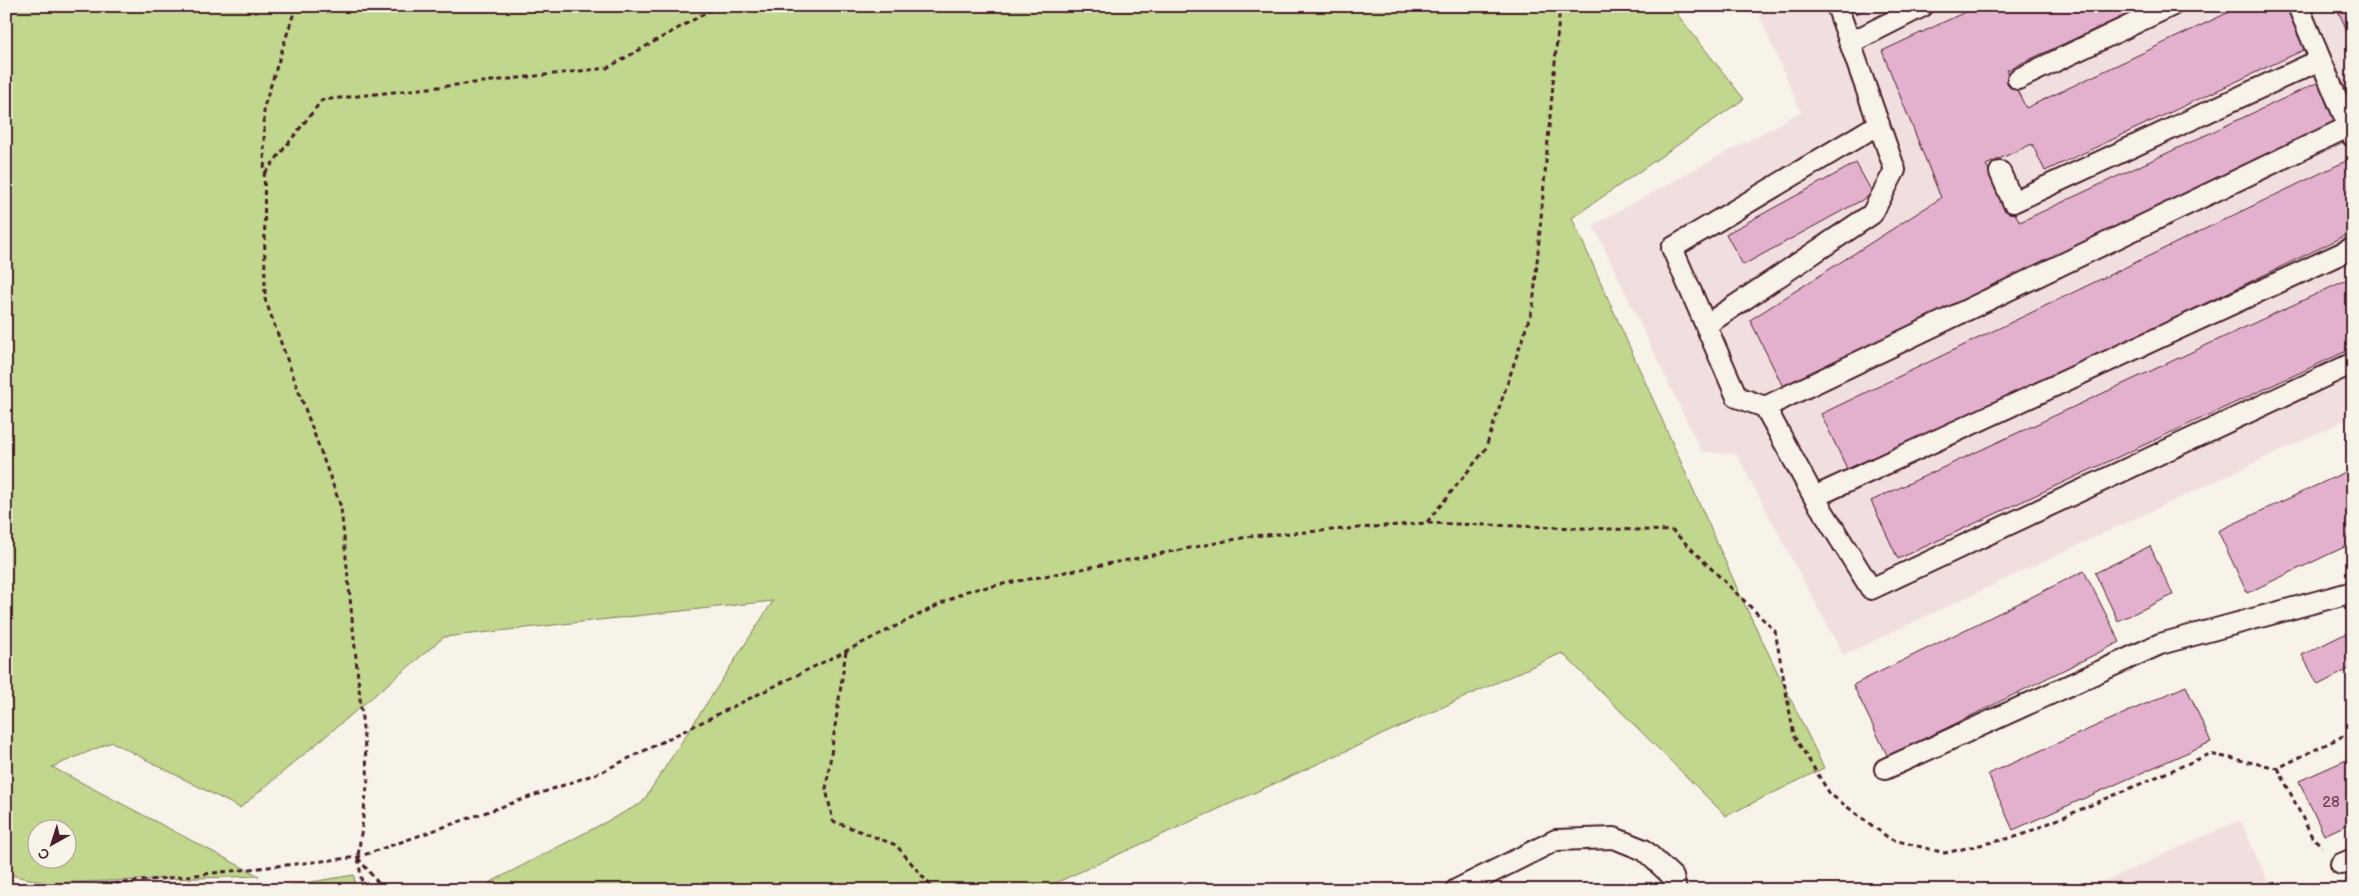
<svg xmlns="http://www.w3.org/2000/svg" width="2359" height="896" font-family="'Balsamiq Sans',sans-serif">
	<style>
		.built { fill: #f1dfe0 }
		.green { fill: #c0d78d; stroke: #857b5c; fill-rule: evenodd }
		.building { fill: #e3b1ce; stroke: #4a1f2b }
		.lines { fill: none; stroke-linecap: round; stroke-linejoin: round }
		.service-casing { stroke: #4a1f2b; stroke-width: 24 }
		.path { stroke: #4a1f2b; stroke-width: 3; stroke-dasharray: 5 4; stroke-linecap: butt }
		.service { stroke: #f7f3e8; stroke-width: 20 }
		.labels { text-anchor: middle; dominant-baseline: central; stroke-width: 4.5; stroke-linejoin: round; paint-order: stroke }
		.number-label { font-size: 15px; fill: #704454 }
	</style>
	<rect width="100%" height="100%" fill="#f7f3e8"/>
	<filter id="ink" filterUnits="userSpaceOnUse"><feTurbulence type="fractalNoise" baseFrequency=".02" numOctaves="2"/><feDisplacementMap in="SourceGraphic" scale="10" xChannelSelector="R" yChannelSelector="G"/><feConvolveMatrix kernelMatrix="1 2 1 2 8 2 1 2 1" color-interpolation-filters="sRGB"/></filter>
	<g filter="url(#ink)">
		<path class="built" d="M1755 6H2353V417L1843 655 1737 455 1701 451 1593 225 1801 112Z
			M2240 820 2272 890H2085Z"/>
		<path class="green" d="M6 6H1676L1677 14 1744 99 1572 218 1742 599 1824 768 1726 816 1562 653 1040 890H493L489 883 642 803 773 601 444 637 240 808 112 742 52 767 259 876 47 883 6 874ZM38 828H68V858H38Z
			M354 875 355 890H262Z"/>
		<path class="building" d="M1853 6H1874L1856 14Z
			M1978 6H2145L2007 70 2026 108 2242 6H2291L2310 47 2045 171 2032 144 1986 165 2020 222 2321 81 2341 120 1784 389 1750 320 1941 198 1882 51Z
			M2336 6H2353V44Z
			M2352 158 2353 232 1850 475 1821 414Z
			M1856 163 1873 194 1743 265 1726 234Z
			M2353 277V348L1898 559 1871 501Z
			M2352 469 2353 543 2247 593 2218 531Z
			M2150 546 2173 595 2118 621 2095 573Z
			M2084 571 2120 642 1888 757 1853 685Z
			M2353 630V667L2318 685 2302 655Z
			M2186 686 2211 742 2013 830 1988 774Z
			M2353 757V822L2324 835 2299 781Z"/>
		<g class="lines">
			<defs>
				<path id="service" d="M2298 6 2353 137
					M1850 43 1923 6
					M2018 79 2171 6
					M1879 124 1672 248 1737 397 1765 407 2348 127
					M2000 172 2013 202 2320 60
					M1706 325 1872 214 1895 170 1837 6
					M1765 407 1814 497 1871 589 2353 363
					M1814 497 2353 248
					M1885 769 2160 644 2353 592
					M2341 864 2353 859
					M1456 890 1556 840 1614 838 1644 850 1673 877 1676 890"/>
			</defs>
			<use href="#service" class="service-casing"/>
			<path class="path" d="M296 6 264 107 265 299 341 507 368 779 358 857 363 890
				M265 173 322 100 607 68 718 6
				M1427 522 1485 450 1533 307 1560 6
				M846 651 826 789 833 821 896 845 934 890
				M2278 768 2312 837 2322 846
				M358 858 384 890
				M61 890 358 857 601 772 967 591 1252 536 1426 523 1673 531 1775 631 1794 736 1830 794 1890 839 1945 853 2019 836 2210 754 2278 768 2353 731"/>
			<use href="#service" class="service"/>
		</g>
	</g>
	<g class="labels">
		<g class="number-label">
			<text x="2331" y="802">28</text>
		</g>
	</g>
	<rect width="2359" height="896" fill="none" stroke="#f7f3e8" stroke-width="25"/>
	<rect x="12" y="12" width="2334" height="871" fill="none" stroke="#4a1f2b" stroke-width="2" filter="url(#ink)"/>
	<g transform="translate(52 844) rotate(219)"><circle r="24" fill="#f7f3e8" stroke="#b29e9c"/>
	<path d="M0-4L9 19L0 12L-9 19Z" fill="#4a1f2b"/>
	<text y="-8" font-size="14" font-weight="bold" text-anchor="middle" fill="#4a1f2b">С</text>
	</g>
</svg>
